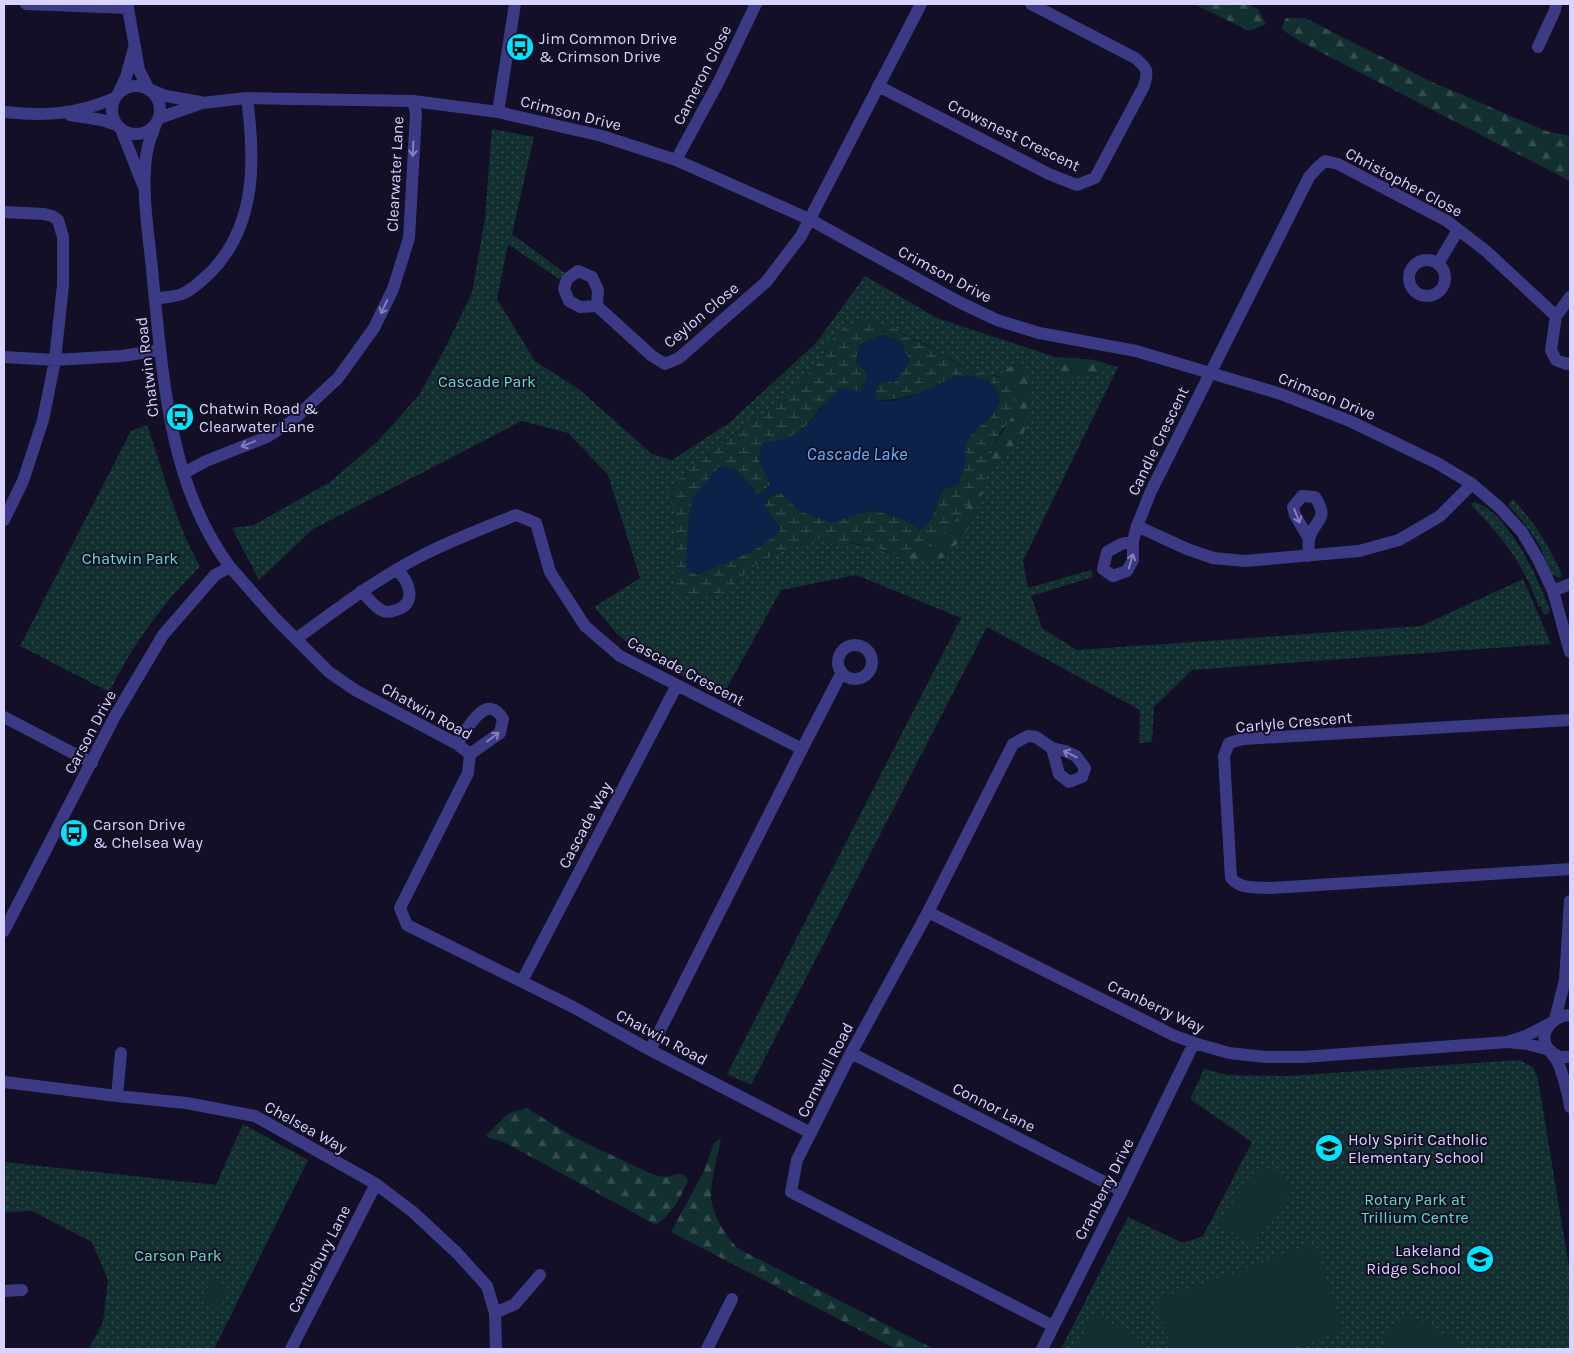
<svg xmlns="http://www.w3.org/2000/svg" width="1574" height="1353" font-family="Karla,sans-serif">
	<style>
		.grass { fill: url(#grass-dots); fill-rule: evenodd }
		.forest { fill: url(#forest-firs) }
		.wetland { fill: url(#wetland-marsh); fill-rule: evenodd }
		.garden { fill: #12302f }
		.water { fill: #0c2248 }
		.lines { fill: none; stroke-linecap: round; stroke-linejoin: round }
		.minor { stroke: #3d3a85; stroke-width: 12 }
		.tertiary { stroke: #3d3a85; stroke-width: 12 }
		.oneway { stroke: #837fbc }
		.labels { text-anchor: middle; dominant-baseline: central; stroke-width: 4; stroke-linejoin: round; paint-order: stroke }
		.poi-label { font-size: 16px; fill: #d9d4ff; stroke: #130f26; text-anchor: start }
		.street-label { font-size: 16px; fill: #d9d4ff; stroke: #130f26 }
		.park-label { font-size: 16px; fill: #5fe0c0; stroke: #130f26 }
		.water-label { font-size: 18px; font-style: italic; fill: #62b6ff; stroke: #130f26 }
	</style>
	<defs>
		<pattern id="grass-dots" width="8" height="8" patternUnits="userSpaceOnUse" patternTransform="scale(1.25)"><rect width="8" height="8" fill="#12302f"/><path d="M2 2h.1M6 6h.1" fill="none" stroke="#344d4e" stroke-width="1.8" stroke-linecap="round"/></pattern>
		<pattern id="forest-firs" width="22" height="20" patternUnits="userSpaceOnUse" patternTransform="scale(1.25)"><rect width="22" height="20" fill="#12302f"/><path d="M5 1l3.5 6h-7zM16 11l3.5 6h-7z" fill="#344d4e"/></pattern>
		<pattern id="wetland-marsh" width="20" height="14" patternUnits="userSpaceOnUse" patternTransform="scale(1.25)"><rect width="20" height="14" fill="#12302f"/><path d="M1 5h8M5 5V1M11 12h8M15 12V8" fill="none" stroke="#344d4e"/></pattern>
	</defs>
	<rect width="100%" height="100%" fill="#130f26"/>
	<path class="grass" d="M492 129 534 137 512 234 565 273 559 279 508 244 497 299 535 361 580 390 652 454 672 460 729 423 816 343 865 276 937 318 1055 357 1094 360 1118 367 1023 561 1028 588 1091 570 1093 577 1031 596 1042 628 1077 650 1421 626 1523 579 1551 644 1192 670 1154 707 1152 742 1139 743 1140 710 987 627 751 1085 727 1074 961 618 856 575 781 590 723 695 646 658 617 634 594 607 640 578 608 475 568 433 522 421 313 529 259 580 232 528 254 525 330 482 377 442 419 395 443 352 472 293 485 218ZM900 331 908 337 924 343 938 351 966 369 978 373 999 376 1013 388 1016 403 1015 412 1004 430 991 461 988 472 963 511 892 554 876 548 821 538 773 555 753 567 732 586 702 599 692 597 680 593 674 530 675 511 671 492 677 482 695 464 743 427 786 400 820 361 829 343Z
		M147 425C164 473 175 522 200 567 162 603 133 645 109 692L20 646 131 431Z
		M1513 499C1534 522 1550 547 1562 575L1560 578 1550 574C1546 566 1545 557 1542 551 1534 534 1520 518 1508 505Z
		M1474 502C1507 510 1540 581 1550 611L1548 614 1544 615 1541 606 1539 607C1525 566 1501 535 1471 505Z
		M1519 1060 1533 1067 1538 1079 1570 1273V1349H1061L1128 1217 1183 1243 1203 1236 1252 1142 1190 1099 1204 1069 1229 1075 1287 1076Z
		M243 1124 308 1160 214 1349H89L103 1322 108 1280 92 1242 32 1211 4 1212V1162L216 1185Z"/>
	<path class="forest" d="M1194 4H1248L1258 9 1266 24 1249 31Z
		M1286 18H1305L1430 81 1546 131 1570 136V181L1301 42 1281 29Z
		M1056 357 1094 360 1107 364C1099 380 1081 374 1068 383L1061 373Z
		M1014 365C1043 375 1029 432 1014 450 1006 458 996 460 989 469L993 448 998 437 1004 430 1016 403 1013 388 999 376 1007 368Z
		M979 487 982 493C977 507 972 525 963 537 957 544 952 547 950 556 926 562 915 566 892 554H899L940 536 963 511Z
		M527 1108 573 1137 654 1175C658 1176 663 1177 667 1177 676 1175 683 1170 688 1181 680 1198 672 1214 656 1225L504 1142 489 1138 486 1135 509 1113Z
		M721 1138C718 1155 708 1189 712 1204 716 1221 726 1235 737 1248L934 1349H896L671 1232 704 1171 714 1143Z"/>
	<path class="wetland" d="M867 320C878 323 889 325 899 331 902 333 905 336 908 337 917 342 927 344 936 350 947 356 957 365 968 370 983 376 1003 372 1012 388 1026 410 1006 422 997 438 991 448 992 460 989 471 982 491 943 540 924 548 916 552 907 555 898 554 890 554 884 550 876 548 861 544 843 540 828 546L825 539 821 538 773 555 753 567 732 586 712 597 702 599 692 597 680 593 675 584 676 549 674 530 675 511 671 499V492L677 482 695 464 743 427 786 400 820 361 829 343 845 326ZM882 335 901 342 883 381 877 386 874 394 875 400C905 401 931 390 956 376L992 416 975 429 968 439 964 450 942 490 931 520 920 529 901 518 872 510 832 522 800 511 780 492 770 497 764 506 781 530 697 575 709 480 720 466 750 485 758 495 771 484 758 458 763 444 791 437 807 425 823 405 860 392 868 374 858 346Z"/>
	<path class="garden" d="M1262 1164 1295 1188 1251 1246 1218 1222Z
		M1314 1244 1344 1330 1289 1349H1172L1155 1301Z
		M211 1280 228 1288 219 1309 201 1301Z
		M1408 1314 1469 1349H1381L1385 1339Z
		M1093 1315 1136 1336 1145 1349H1075Z"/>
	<path class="water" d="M882 335 901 342 910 362 894 383 883 381C877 386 873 391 876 400L891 401 912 396 956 376H970L990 381 996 390 1000 401C991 424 973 424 964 450L967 455 959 484 942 490 931 520 920 530 901 518 872 510 832 522 800 511 779 492 770 497 764 506 781 530C758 553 726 561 697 575L686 569 688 527 692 499 720 466 736 470 758 495 771 485 758 458 763 444 791 437 807 425 839 388 860 391 868 374 856 362 858 346Z"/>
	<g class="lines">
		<path class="minor" d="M26 4 128 8
			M128 4V8L139 70 148 88
			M1538 47 1555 10 1556 4
			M878 86 1049 174 1077 185 1095 178 1144 86C1149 70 1147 68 1135 58L1031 4
			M118 94 126 77 134 48
			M676 160 719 81 756 4
			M4 212 44 214 52 216 58 220 63 237V285L55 360 43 420 23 481 4 520
			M1409 278a18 18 0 1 1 36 0a18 18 0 1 1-36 0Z
			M1438 264 1458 230
			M578 271 592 277 598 290 597 306 580 307 569 301 564 289 567 279Z
			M1570 297 1556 316 1551 350 1556 360 1567 364 1570 363
			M155 299C164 297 174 297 182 294 193 290 203 279 212 271 257 223 255 159 247 98
			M597 306 652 356 665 364 679 358 766 282 801 236 921 4
			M4 357 55 360 122 356 160 350
			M184 473 206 461 267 437 292 421 338 378 374 328 393 289 409 238 416 113 413 101
			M1472 484 1440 516 1399 540 1359 551 1245 561 1213 558 1187 549 1137 526 1151 491 1309 177 1317 168 1325 161 1338 164 1447 221 1486 251 1556 316
			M1133 541 1121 544 1107 552 1103 569 1113 576 1127 571 1133 560V541L1137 526
			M1308 556C1309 551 1308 545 1309 540 1313 519 1331 522 1315 497L1302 496 1293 507 1295 515 1309 539
			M230 567 275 618 329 672 355 690 457 744 470 754 468 773 400 908 407 925 573 1007 650 1050 811 1133
			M361 591C367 597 374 606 381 610 386 613 391 612 396 610 418 604 409 581 397 570
			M296 639C336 610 376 579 421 556 452 540 484 528 516 515L536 523 550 572 585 626 620 656 802 749 650 1050
			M838 662a17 17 0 1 1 34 0a17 17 0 1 1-34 0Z
			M4 717 92 763
			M1570 720 1243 739 1229 743 1224 756 1231 878C1241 890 1257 887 1271 888L1570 869
			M457 744C466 731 486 690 503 719L500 733 470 754
			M1052 748 1059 774 1069 782 1082 777 1085 768 1076 756 1065 751 1052 748 1036 737 1028 736 1013 744 928 912 851 1053 797 1160 791 1192 1053 1326
			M802 749 841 674
			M928 912 1173 1035 1194 1043 1229 1053 1266 1057H1303L1508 1042 1527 1044 1550 1050
			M522 981 677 685
			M1510 1041 1526 1036 1549 1024
			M851 1053 1122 1191
			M4 1082 117 1096 186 1103 255 1116 376 1184 413 1212 457 1253 487 1286 495 1313 496 1349
			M117 1096 121 1053
			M4 1291 22 1290
			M495 1313 515 1304 540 1275
			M291 1349 376 1184
			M707 1349 732 1299
			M1042 1349 1122 1191 1194 1043"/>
		<path class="tertiary" d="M112 110a24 24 0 1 1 48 0a24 24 0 1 1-48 0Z
			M151 90 166 96 200 102
			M4 112C46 116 75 115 115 98
			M498 112 515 4
			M70 115 102 120 117 125
			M159 118 202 103 247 98 413 101 498 112 602 136 676 160 809 219 959 302 997 320 1039 333 1136 351 1281 394 1352 422 1437 463 1472 484 1500 508 1522 532 1538 559 1553 591 1570 652
			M121 129 143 185
			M1553 591 1570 584
			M4 931 115 716 163 635 215 575 230 567C169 485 163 378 153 280 150 241 139 185 148 147 149 140 153 133 155 126
			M1570 1015C1553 1016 1537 1032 1548 1049 1552 1054 1557 1059 1559 1065 1563 1075 1569 1097 1570 1107
			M1555 1019 1565 980 1570 901
			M1551 1052 1560 1057H1570"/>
	</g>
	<defs><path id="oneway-shaft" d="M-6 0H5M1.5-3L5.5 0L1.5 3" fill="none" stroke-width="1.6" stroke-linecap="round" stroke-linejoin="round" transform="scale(1.25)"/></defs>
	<g class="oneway">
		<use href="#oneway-shaft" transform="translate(413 149) rotate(93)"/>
		<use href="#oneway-shaft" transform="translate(384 307) rotate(115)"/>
		<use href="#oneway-shaft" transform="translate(248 444) rotate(158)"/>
		<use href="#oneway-shaft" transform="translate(1297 516) rotate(68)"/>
		<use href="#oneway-shaft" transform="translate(1131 561) rotate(-73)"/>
		<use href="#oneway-shaft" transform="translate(493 737) rotate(-37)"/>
		<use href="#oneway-shaft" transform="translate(1070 754) rotate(-153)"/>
	</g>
	<defs>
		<symbol id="bus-disc" viewBox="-11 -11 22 22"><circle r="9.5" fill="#00e5ff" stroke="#130f26"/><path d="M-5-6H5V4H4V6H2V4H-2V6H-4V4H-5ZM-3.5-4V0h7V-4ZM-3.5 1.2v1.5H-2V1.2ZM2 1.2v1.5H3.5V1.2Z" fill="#111"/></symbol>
		<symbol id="school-disc" viewBox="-11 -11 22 22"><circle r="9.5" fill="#00e5ff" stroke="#130f26"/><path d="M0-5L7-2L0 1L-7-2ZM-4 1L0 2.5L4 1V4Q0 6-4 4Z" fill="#111"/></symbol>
	</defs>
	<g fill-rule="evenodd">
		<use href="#bus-disc" x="504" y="31" width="32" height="32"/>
		<use href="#bus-disc" x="164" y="401" width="32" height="32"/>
		<use href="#bus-disc" x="58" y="817" width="32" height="32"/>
		<use href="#school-disc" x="1313" y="1132" width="32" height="32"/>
		<use href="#school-disc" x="1464" y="1243" width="32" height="32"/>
	</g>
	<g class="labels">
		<g class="poi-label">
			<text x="539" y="38">Jim Common Drive<tspan x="539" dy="18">&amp; Crimson Drive</tspan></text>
			<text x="199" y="408">Chatwin Road &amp;<tspan x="199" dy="18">Clearwater Lane</tspan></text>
			<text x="93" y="824">Carson Drive<tspan x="93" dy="18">&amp; Chelsea Way</tspan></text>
			<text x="1348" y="1139">Holy Spirit Catholic<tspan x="1348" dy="18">Elementary School</tspan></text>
			<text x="1461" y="1250" text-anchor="end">Lakeland<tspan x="1461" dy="18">Ridge School</tspan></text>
		</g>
		<g class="street-label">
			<text transform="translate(702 75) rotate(-63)">Cameron Close</text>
			<text transform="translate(571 113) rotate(14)">Crimson Drive</text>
			<text transform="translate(1014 135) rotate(26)">Crowsnest Crescent</text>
			<text transform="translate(395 174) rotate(-87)">Clearwater Lane</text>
			<text transform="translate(1404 182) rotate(28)">Christopher Close</text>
			<text transform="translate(945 274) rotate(28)">Crimson Drive</text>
			<text transform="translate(701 315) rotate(-40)">Ceylon Close</text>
			<text transform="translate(147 367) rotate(-97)">Chatwin Road</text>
			<text transform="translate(1327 396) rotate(22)">Crimson Drive</text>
			<text transform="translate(1158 441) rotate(-64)">Candle Crescent</text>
			<text transform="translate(686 671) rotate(28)">Cascade Crescent</text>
			<text transform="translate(427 711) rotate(29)">Chatwin Road</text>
			<text transform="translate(1294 722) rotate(-5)">Carlyle Crescent</text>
			<text transform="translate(90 732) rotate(-62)">Carson Drive</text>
			<text transform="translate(585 825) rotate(-62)">Cascade Way</text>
			<text transform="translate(1156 1006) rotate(25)">Cranberry Way</text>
			<text transform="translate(662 1037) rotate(28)">Chatwin Road</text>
			<text transform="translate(825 1070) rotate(-63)">Cornwall Road</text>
			<text transform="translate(994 1107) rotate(27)">Connor Lane</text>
			<text transform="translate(306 1127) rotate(29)">Chelsea Way</text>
			<text transform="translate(1104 1189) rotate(-63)">Cranberry Drive</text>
			<text transform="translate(319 1259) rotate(-63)">Canterbury Lane</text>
		</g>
		<g class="park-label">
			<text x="487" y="381">Cascade Park</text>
			<text x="130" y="558">Chatwin Park</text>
			<text x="1415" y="1199">Rotary Park at<tspan x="1415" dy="18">Trillium Centre</tspan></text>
			<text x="178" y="1255">Carson Park</text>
		</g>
		<g class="water-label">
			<text x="857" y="454">Cascade Lake</text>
		</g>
	</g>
	<rect width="1574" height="1353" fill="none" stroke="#d9d4ff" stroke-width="10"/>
</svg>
